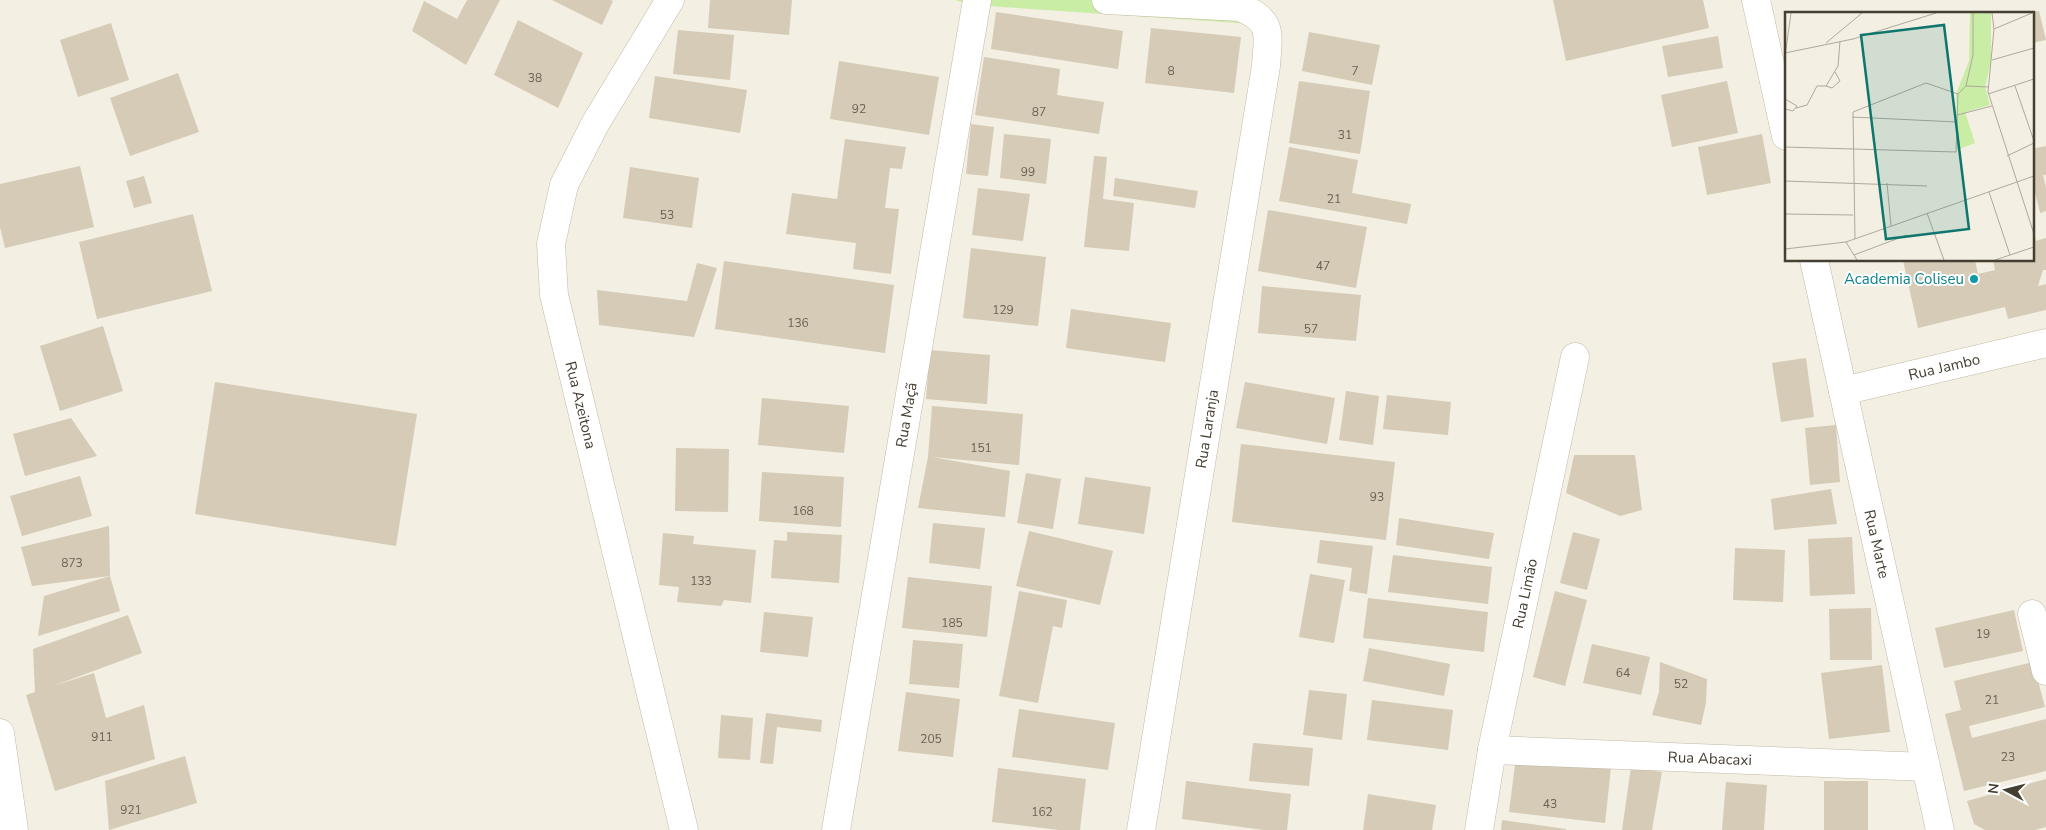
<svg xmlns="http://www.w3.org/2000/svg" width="2046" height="830" font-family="'Nunito Sans',sans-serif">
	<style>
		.green { fill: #c9eda5 }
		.building { fill: #d5cbb6 }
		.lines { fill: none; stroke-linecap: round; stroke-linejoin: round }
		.minor-casing { stroke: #c2baa6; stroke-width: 29 }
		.minor { stroke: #fff; stroke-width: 28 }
		.culture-dot { fill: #0f9aa8; stroke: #fff; stroke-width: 2 }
		.labels { text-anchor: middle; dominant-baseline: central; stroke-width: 4; stroke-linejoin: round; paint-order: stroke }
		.number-label { font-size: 12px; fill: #696253 }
		.culture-label { font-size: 15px; fill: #0d838f; stroke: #fff; text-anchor: end }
		.street-label { font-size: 15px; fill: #453f32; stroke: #fff }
		.inset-road { fill: none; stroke: #ada99c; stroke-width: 1 }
		.view { fill: #0f766e; fill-opacity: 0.15; stroke: #0f766e; stroke-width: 2.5 }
		.inset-edge { fill: none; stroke: #453f32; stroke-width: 2.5 }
	</style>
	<rect width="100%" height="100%" fill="#f3efe2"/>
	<path class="green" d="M955 0H1247L1253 24 972 5Z"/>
	<path class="building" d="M467 0H500L466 65 412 31 424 1 457 19Z
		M552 0H611L613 1 602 25Z
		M710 0H792L789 35 708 28Z
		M1553 0H1703L1709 28 1566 61Z
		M2039 11 2046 40 2032 43V12Z
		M996 12 1123 31 1118 69 991 49Z
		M518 20 583 53 558 108 494 75Z
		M111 23 129 80 78 97 60 40Z
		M1151 28 1241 37 1234 93 1145 83Z
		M678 30 734 35 730 80 673 74Z
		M1309 32 1380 45 1372 85 1302 71Z
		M1718 36 1723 68 1668 77 1662 46Z
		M984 57 1060 69 1057 95 1104 102 1099 134 975 115Z
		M839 61 939 77 929 135 830 119Z
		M178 73 199 132 130 156 110 98Z
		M655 76 747 90 740 133 649 118Z
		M1299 81 1370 91 1360 154 1289 143Z
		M1727 81 1738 133 1672 147 1661 95Z
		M971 124 994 127 988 176 966 174Z
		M1004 134 1051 139 1046 184 1000 178Z
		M1762 134 1771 183 1707 195 1698 147Z
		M845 139 906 147 902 169 890 168 885 208 899 209 891 274 853 269 856 243 786 234 792 193 837 199Z
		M2046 146V175H2043L2046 188V211L2040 213 2032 180V149Z
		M1289 147 1358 160 1352 193 1411 204 1407 224 1279 201Z
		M1094 156 1107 157 1103 199 1134 203 1129 251 1084 247Z
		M80 166 94 227 5 248 0 227V184Z
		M630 167 699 178 692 228 623 218Z
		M144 176 152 203 134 208 126 181Z
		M1115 178 1198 191 1195 208 1113 196Z
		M978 188 1030 194 1023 241 972 235Z
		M1268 210 1367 227 1356 288 1258 271Z
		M193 214 212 291 97 319 79 242Z
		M2033 227 2036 241 2046 238V270H2043L2038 286 2046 284V310L2008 319 2005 307 1918 328 1903 260H1975L1978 274 1995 270 1993 260H2032Z
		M971 248 1046 257 1038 326 963 318Z
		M724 261 894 285 885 353 715 329Z
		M697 263 717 268 694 337 599 325 597 290 687 301Z
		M1262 286 1361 295 1356 341 1258 333Z
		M1071 309 1171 323 1165 362 1066 348Z
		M103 326 123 391 60 411 40 346Z
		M930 350 990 355 987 404 926 399Z
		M1806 358 1814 417 1781 422 1772 363Z
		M215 382 417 414 396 546 195 514Z
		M1245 382 1335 398 1327 444 1236 428Z
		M1346 391 1379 396 1373 445 1339 440Z
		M1387 395 1451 402 1448 435 1383 429Z
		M762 398 849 406 844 453 758 445Z
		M932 406 1023 414 1019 465 932 457 1010 471 1005 517 918 508 928 457Z
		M71 418 97 456 25 476 13 434Z
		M1836 425 1840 482 1810 485 1805 428Z
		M1241 444 1395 462 1386 540 1232 522Z
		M676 448 729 449 728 512 675 511Z
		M1574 455H1635L1642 510 1620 516 1566 493Z
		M762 472 844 477 841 527 759 521Z
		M1026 473 1061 479 1053 529 1017 523Z
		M80 476 92 516 22 536 10 496Z
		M1085 477 1151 487 1144 534 1078 524Z
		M1831 489 1837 524 1774 530 1771 499Z
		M1399 518 1494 533 1489 559 1396 545Z
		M933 523 985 528 980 569 929 563Z
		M109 526 110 576 120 611 38 636 44 596 110 576 32 586 21 547Z
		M1029 531 1113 551 1100 605 1016 586Z
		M787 532 842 535 839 583 771 578 774 540 787 541Z
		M1573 532 1600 539 1587 590 1560 583Z
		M663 533 694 536 693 544 756 550 751 603 724 600 721 606 677 602 679 587 659 585Z
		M1852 537 1855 594 1810 596 1808 539Z
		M1320 540 1373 546 1367 594 1349 591 1352 568 1317 563Z
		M1735 548 1785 550 1783 602 1733 600Z
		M1393 555 1492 567 1488 604 1388 592Z
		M1310 574 1345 580 1334 643 1299 637Z
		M908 577 992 586 987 637 902 628Z
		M1019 591 1067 600 1062 628 1053 626 1038 703 999 696Z
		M1555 591 1587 600 1565 686 1533 677Z
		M1368 598 1488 612 1484 652 1363 638Z
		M1871 608 1872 660H1830L1829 609Z
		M2014 610 2023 651 1944 668 1935 628Z
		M764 612 813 617 808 657 760 652Z
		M128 615 142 653 53 686 94 673 106 718 144 705 155 759 55 791 26 695 35 692 33 649Z
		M913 640 963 644 959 688 909 684Z
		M1592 644 1650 657 1641 695 1583 683Z
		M1369 648 1450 664 1444 696 1363 681Z
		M1660 662 1707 679 1706 703 1701 725 1652 715 1659 692Z
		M2033 662 2045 707 1969 726 1972 738 2046 719V771L1964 791 1945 714 1961 710 1954 681Z
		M1882 665 1890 732 1829 739 1821 673Z
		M1309 690 1347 694 1342 740 1303 735Z
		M906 692 960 699 953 757 898 751Z
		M1372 700 1453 710 1448 750 1367 740Z
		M1019 709 1115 723 1108 770 1012 757Z
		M766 713 822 720 821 732 777 727 773 764 760 763Z
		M721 715 753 718 750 760 718 758Z
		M1253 743 1313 748 1309 786 1249 781Z
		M185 756 197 803 109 830 105 781Z
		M1516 757 1611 768 1605 823 1509 812Z
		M1631 767 1662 772 1652 830H1622Z
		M998 768 1086 779 1080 830H1059L992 822Z
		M2046 779V827L2035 830H1985L1974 824 1967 801Z
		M1186 781 1291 794 1287 830H1264L1182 819Z
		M1824 781H1868V830H1824Z
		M1726 782 1767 785 1764 830H1722Z
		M1368 794 1436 805 1432 830H1363Z
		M1502 820 1566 829V830H1501Z"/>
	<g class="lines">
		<defs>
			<g id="minor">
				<path id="s1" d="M670 0 595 124 564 185 551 244 554 295 684 830"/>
				<path d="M1106 0 1240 7C1274 21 1268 34 1266 66L1141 830"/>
				<path d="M1756 0 1786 136"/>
				<path id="s2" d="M1814 260 1940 830"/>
				<path id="s3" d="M1843 391 2046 343"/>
				<path d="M2032 614 2046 671"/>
				<path d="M0 733 14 830"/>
				<path id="s4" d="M1492 750 1926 767"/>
				<path id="s5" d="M836 830 977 0"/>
				<path id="s6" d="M1479 830 1492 750 1575 357"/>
			</g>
		</defs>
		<use href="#minor" class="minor-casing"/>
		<use href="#minor" class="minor"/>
	</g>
	<circle class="culture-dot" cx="1974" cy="279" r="5"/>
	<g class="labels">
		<g class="number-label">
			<text x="1171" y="71">8</text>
			<text x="1355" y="71">7</text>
			<text x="535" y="78">38</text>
			<text x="859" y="109">92</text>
			<text x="1039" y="112">87</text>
			<text x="1345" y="135">31</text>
			<text x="1028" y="172">99</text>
			<text x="1334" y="199">21</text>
			<text x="667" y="215">53</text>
			<text x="1323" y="266">47</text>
			<text x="1003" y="310">129</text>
			<text x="798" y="323">136</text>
			<text x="1311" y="329">57</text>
			<text x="981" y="448">151</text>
			<text x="1377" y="497">93</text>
			<text x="803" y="511">168</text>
			<text x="72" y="563">873</text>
			<text x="701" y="581">133</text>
			<text x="952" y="623">185</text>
			<text x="1983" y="634">19</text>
			<text x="1623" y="673">64</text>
			<text x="1681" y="684">52</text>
			<text x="1992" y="700">21</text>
			<text x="102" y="737">911</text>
			<text x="931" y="739">205</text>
			<text x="2008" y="757">23</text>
			<text x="1550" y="804">43</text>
			<text x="131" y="810">921</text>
			<text x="1042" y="812">162</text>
		</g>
		<g class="culture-label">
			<text x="1964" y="279">Academia Coliseu</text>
		</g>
		<g class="street-label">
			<text stroke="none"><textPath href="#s3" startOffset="104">Rua Jambo</textPath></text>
			<text stroke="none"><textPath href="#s1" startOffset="438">Rua Azeitona</textPath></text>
			<text stroke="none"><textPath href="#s5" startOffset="421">Rua Maçã</textPath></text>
			<text transform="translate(1207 429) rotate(-81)">Rua Laranja</text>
			<text stroke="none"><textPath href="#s2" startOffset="291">Rua Marte</textPath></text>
			<text stroke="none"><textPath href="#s6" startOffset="241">Rua Limão</textPath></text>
			<text stroke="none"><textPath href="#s4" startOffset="218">Rua Abacaxi</textPath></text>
		</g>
	</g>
	<g transform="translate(1785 12)">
		<rect width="249" height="249" fill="#f3efe2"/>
		<path d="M185 1H206V49L200 75 205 93 180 100 190 131 172 138 171 82 184 49Z" fill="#c9eda5"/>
		<path class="inset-road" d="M207 1 209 17 203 80 249 222M209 17 247 1M41 31 77 1M0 41 68 27 151 1M0 44 6 1M207 48 249 36M41 74 47 76 55 69 50 60M181 74 203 75M230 74 249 129M203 82 249 67M0 87 12 94 8 99 0 97M11 96 22 93 32 74H41L53 54 55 29M172 103 207 94M67 105 172 110M0 135 171 140 173 82 181 74 188 43V1M222 144 249 131M0 169 142 174M102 171 106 214M204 180 225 243M142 201 159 248M0 202 68 203M70 227 68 100 141 71 173 82M61 230 72 248M0 237 61 230 249 164M69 243 122 223M210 248 249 235"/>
		<path class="view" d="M159 13 184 217 101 227 76 23Z"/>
		<rect width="249" height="249" class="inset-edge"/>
	</g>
	<g transform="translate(2006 790) rotate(277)" stroke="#ffffff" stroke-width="4" paint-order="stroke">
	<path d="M0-4L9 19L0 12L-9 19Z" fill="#453f32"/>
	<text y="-8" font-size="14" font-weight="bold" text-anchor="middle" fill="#453f32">N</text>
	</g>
</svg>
